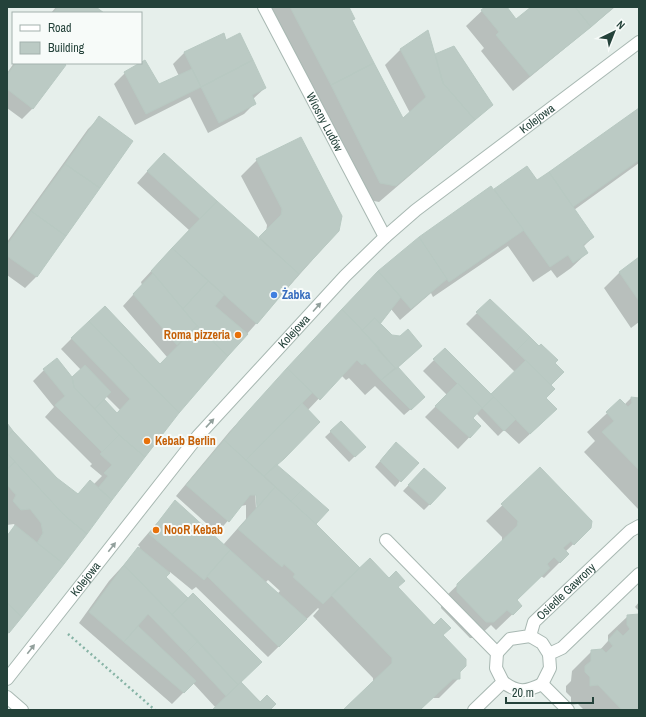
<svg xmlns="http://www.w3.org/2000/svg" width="646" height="717" font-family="'Archivo Narrow',sans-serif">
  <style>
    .shadow { fill: #0003; fill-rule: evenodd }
    .building { fill: #bbcac4; stroke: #b8c9c2 }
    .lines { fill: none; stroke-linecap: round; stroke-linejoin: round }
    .service-casing { stroke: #a8b8b2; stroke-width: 14 }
    .minor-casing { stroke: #a8b8b2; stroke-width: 14 }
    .tertiary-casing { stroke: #a8b8b2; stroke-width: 14 }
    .path { stroke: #86b3a5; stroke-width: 2.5; stroke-dasharray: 2 3; stroke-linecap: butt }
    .service { stroke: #fff; stroke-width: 12 }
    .minor { stroke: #fff; stroke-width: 12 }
    .tertiary { stroke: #fff; stroke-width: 12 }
    .oneway { fill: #92a09c }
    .shop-dot { fill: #3f7fe0; stroke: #f7fbf9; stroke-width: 1.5 }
    .food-dot { fill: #e8710a; stroke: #f7fbf9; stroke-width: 1.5 }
    .labels { text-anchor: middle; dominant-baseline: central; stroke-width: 4; stroke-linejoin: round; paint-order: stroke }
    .street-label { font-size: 12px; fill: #24423a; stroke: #f7fbf9 }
    .shop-label { font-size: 12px; font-weight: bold; fill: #366cbe; stroke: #f7fbf9; text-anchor: start }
    .food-label { font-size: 12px; font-weight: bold; fill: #c56008; stroke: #f7fbf9; text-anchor: start }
  </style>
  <rect width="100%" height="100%" fill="#e6efeb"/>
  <path class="shadow" d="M56,7H95L103,13H51Z
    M266,7H348L354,19L352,21L402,119L410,113L385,65L401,49L434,56L454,47L492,105L379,202L364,199Z
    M486,7H505L516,20L530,9L529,7H615L513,91L481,51L484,48L466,26Z
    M223,35L226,41L265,88L253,99L255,103L244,114L208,133L190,97L135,125L114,84L125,73L158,85L179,76L173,64L184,53Z
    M14,63H66L33,108L22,119L7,108V73Z
    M639,109V163L574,210L593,237L583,247L587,253L571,268L557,278L551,270L533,282L508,246L433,297L431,293L400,320L391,309L379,324L391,336L421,346L397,368L419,402L404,415L375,386L365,395L349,378L346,380L341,375L307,411L276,465L328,510L315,524L360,569L396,588L442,635L459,672V678L439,698H432L419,710H345L373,683V678L313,616L319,609L318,608L268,657L196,587L192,590L170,572L165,577L188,599L240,682L269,710H213L216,708L193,683L172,704L79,623L109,581L140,547L138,545L175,502L223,545L246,519V505L241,506L217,533L176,496L230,431L367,283L526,167L537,181ZM255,490L258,506L256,508ZM268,580L280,591L277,594L265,583Z
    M99,118L132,141L36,277L25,288L7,275V242L88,129Z
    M257,160L339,230L178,412L7,633V535L16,527L14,524L7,525V425L56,478L77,495L90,482L93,485L102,476L90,466L92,464L45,417L54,407L33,381L44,370L72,378L81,370L61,349L72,338L160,365L167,357L123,306L142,285L141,282L189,230L137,183L153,165L259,239L266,232L267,225L241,176ZM106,396L120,410L117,413L103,400Z
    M639,259V322L631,328L604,288L619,273Z
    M490,300L554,363L545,398V420L519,444L504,430L498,436L476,413L471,418L480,426L458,449L425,417L447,395L423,371L445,349L492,396L515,372L466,324Z
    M631,398L639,399V510L584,452L595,441L587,432L620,401L624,405Z
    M341,422L364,447L349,462L325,437Z
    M391,448L400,481L395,487L375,467Z
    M424,469L445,489L424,510L403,491Z
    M540,469L590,528L565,552L568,554L544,578L541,576L516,601L521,606L496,630L491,625L477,638H470L441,608L442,600L502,542V537L486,521Z
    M639,602V611L635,607Z
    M639,615V710H584L578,704L571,705V697L566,692V686L571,681L572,671L592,651H599L608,641V635L628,616Z"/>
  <path class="building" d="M58,7H96L104,13H53Z
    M290,7H349L355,19L352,20L374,63L331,85Z
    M485,7H507L516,19L531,7H575L591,27L530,76L496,35L499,32L481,10Z
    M575,7H614L591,27Z
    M428,30L443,83L475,120L396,186L380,183L331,85L374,63L403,118L426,97L400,49Z
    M224,33L226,40L240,33L253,60L201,87L184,52Z
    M454,46L493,105L475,120L443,83L435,54Z
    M145,60L159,84L192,69L201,87L146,114L124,72Z
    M253,60L266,88L252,95L256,104L219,123L201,87Z
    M16,63H64L66,65L33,109L7,89V75Z
    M639,108V160L573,207L549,172Z
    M99,116L133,141L100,188L65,164Z
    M301,137L342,216L339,231L299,274L259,237L281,215L282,209L256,159Z
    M164,153L217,201L200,219L147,171Z
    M65,164L100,188L66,236L31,211Z
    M527,166L537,180L549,172L594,237L583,245L588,253L573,263L568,255L550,267L494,189Z
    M491,186L524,230L449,282L419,237Z
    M217,201L299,274L257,324L172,248Z
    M31,211L66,236L37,277L7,256V245Z
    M419,237L447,279L411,309L378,271Z
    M172,248L208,281L183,309L151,271Z
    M639,257V301L619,272Z
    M378,271L401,297L380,324L375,318L362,330L342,309Z
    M153,273L197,326L177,345L133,294Z
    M208,281L224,295L215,306L248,334L228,356L197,326L183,309Z
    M490,299L530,337L516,351L476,312Z
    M105,306L160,364L197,326L228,356L179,413L89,321Z
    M342,309L379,348L378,350L395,368L381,380L365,363L362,365L357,360L320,400L287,368Z
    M375,318L392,335L400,336L408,329L422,346L396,369L362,330Z
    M89,321L179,413L145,457L119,435L95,409L104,399L117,413L130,399L71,338Z
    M530,337L539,346L541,344L558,360L555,363L564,372L551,385L516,351Z
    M445,348L494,397L482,408L433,359Z
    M57,358L72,377L74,387L119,435L102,452L55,405L65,396L43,369Z
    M526,360L555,389L546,398L557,409L530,434L491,394Z
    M85,365L111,392L95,409L74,387L72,377Z
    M398,367L425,397L411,410L381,380Z
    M287,368L312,393L246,460L224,440L241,419Z
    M458,383L482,408L473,418L481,426L470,438L435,406Z
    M494,397L516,419L504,431L482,408Z
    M631,397L639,398V470L602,432L614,421L606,412L620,399L628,407L632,403Z
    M302,403L320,422L284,459L264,476L246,460Z
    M341,421L366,447L355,457L330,431Z
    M7,423L13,431L7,436Z
    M13,431L57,478L78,494L90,480L112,500L87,534L64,515L7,453V436Z
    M119,435L145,457L112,500L98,488L108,476L104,473L112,465L100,454Z
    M224,440L275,487L257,508L256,495H250L229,522L186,485Z
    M396,442L419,463L401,482L380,461Z
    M7,453L15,462L7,469Z
    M15,462L64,515L87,534L64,564L37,543L43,533L41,523L30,509L21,510L13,501L16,495L7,485V469Z
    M276,464L304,488L291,501L264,476Z
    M540,467L592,521L591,528L574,545L571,541L563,548L569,554L560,563L554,557L547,564L550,568L517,600L522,606L513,615L507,610L494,622H486L457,592V584L517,526L518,521L501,504Z
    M424,468L446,488L430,505L408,485Z
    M275,487L316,524L360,568L323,604L293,577L295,574L284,564L282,567L238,529Z
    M304,488L329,510L316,524L291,501Z
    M175,500L230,550L204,580L149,534Z
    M15,525L64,564L22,617L7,603V536Z
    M138,547L170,573L166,577L188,598L172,615L124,565Z
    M230,550L307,619L279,647L207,576Z
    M370,558L389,578L396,571L405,581L398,587L434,625L441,618L451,628L443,635L466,659V666L460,672V679H453L420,710H343L392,663V658L331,595Z
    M124,565L198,641L186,653L148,614L124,642L89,612Z
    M193,593L262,662L238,685L172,615Z
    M7,603L22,617L9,633L7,632Z
    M639,614V710H622L598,685L590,686V677L585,672V666L591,661V650L602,649L606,653L613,646L608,640L617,630L623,636L630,629L627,625V615Z
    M138,626L196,681L184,693L124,642Z
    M198,641L238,685L226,696L186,653Z
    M241,682L260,702L267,695L276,704L270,710H212Z"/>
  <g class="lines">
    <g class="service-casing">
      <g id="service">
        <path d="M386,540L497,653L496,668L503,682L474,710"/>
        <path d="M530,636L542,643L549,654"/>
        <path id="s1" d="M497,653L510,639L530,636L534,622L630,531L639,526"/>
        <path d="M503,682C518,693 526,692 542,684L568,710"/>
        <path d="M542,684L550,668L549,654L562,648L639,574"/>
      </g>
    </g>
    <g class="minor-casing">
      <g id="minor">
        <path id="s2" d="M264,7L385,237"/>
        <path d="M7,697L22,710"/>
      </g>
    </g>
    <g class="tertiary-casing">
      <g id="tertiary">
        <path id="s3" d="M7,679L198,436L345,276L385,237L416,210L639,42"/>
      </g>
    </g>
    <path class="path" d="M68,634L155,710"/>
    <use href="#service" class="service"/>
    <use href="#minor" class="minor"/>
    <use href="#tertiary" class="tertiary"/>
  </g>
  <defs><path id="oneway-solid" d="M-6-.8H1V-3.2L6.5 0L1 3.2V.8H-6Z"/></defs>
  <g class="oneway">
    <use href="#oneway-solid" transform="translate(317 307) rotate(-48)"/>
    <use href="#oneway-solid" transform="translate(210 423) rotate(-47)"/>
    <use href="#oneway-solid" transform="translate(112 547) rotate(-52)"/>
    <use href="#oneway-solid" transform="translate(31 649) rotate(-52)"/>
  </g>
  <circle class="shop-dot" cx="274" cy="295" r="4"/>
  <g class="food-dot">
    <circle cx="238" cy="335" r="4"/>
    <circle cx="147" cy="441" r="4"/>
    <circle cx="156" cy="530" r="4"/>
  </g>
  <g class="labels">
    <g class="street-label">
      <text stroke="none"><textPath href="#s3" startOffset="775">Kolejowa</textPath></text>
      <text stroke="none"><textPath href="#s2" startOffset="130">Wiosny Ludów</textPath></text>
      <text stroke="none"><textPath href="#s3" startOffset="451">Kolejowa</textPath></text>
      <text stroke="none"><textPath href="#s3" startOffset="127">Kolejowa</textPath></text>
      <text stroke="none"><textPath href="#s1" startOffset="98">Osiedle Gawrony</textPath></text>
    </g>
    <g class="shop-label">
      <text x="282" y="295">Żabka</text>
    </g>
    <g class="food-label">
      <text x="230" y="335" text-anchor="end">Roma pizzeria</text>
      <text x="155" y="441">Kebab Berlin</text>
      <text x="164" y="530">NooR Kebab</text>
    </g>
  </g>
  <rect width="646" height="717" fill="none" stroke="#24423a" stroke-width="16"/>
  <rect x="12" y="12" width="130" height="52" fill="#f7fbf9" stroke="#a3b1ad"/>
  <rect x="20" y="25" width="20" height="6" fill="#ffffff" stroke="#a3b1ad"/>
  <text x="48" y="32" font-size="12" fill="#24423a">Road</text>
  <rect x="20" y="42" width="20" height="12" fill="#bbcac4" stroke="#a3b1ad"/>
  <text x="48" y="52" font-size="12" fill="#24423a">Building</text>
  <g transform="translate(614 32) rotate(43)" stroke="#f7fbf9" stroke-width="3" paint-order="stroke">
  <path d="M0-3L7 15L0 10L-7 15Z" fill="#24423a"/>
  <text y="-6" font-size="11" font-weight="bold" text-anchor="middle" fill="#24423a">N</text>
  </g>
  <path d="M506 697v6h87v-6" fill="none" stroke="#24423a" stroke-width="2"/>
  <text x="512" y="697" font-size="12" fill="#24423a" stroke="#f7fbf9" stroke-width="3" paint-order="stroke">20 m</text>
</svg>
